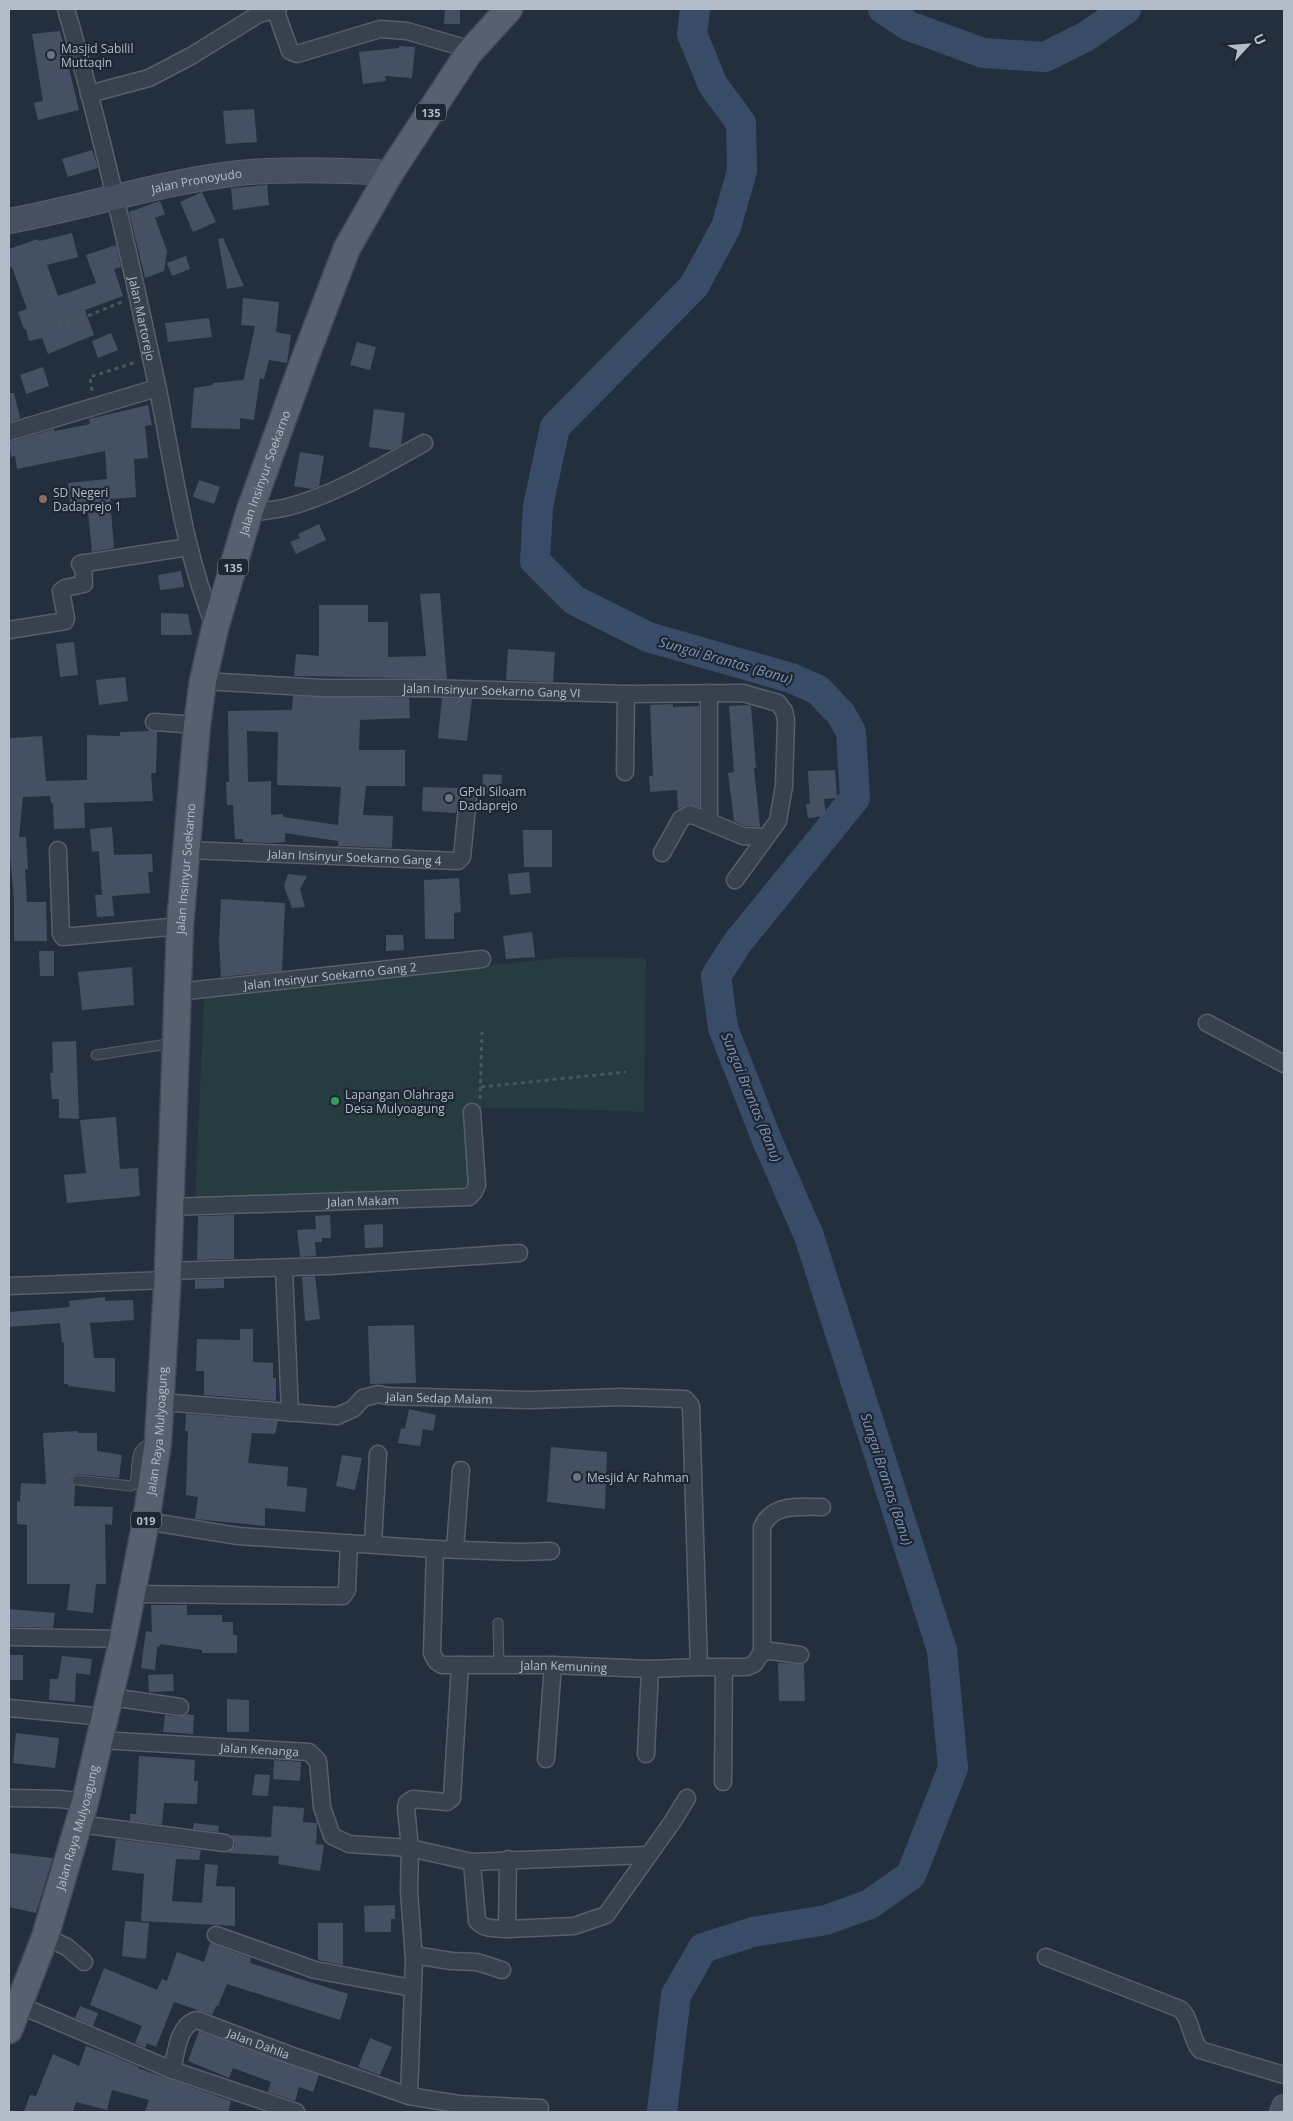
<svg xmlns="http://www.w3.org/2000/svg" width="1293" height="2121" font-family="'Open Sans',sans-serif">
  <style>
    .green { fill: #263c3f }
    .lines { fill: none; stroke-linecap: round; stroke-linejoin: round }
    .river { stroke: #394c67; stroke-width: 30 }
    .building { fill: #455162; fill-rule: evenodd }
    .service-casing { stroke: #565f6c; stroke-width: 11 }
    .minor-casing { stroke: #565f6c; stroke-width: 19 }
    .secondary-casing { stroke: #565f6c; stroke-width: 26 }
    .primary-casing { stroke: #414a57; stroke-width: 29 }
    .path { stroke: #44595c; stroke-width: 3; stroke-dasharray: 4 4; stroke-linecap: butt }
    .service { stroke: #38414e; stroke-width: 9 }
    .minor { stroke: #38414e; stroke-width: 16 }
    .secondary { stroke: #465061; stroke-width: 24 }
    .primary { stroke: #56606e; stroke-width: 26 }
    .worship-dot { fill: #6b7280; stroke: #1d2633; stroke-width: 2 }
    .education-dot { fill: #8d6e63; stroke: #1d2633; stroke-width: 2 }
    .leisure-dot { fill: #2e9e5b; stroke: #1d2633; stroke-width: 2 }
    .labels { text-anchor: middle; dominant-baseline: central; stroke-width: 4.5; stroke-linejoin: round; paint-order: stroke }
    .shield { fill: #1d2633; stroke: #878f9c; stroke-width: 1 }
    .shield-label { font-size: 11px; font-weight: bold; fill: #b4bcc9 }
    .poi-label { font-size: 12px; fill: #b4bcc9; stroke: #1d2633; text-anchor: start }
    .street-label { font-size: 12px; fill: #b4bcc9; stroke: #1d2633 }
    .water-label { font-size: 14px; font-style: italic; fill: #7c92b1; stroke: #1d2633 }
  </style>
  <rect width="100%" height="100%" fill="#242f3e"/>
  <path class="green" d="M564,957L646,958L644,1112L548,1108H476V1100L469,1106L471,1187L467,1193L195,1202L204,998Z"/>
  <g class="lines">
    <path class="river" d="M883,9L909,26L983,53L1045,57L1085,37L1126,9
      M662,2112L676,1995L703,1948L753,1932L826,1920L870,1904L911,1875L953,1768L942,1650L809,1236L767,1140L723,1028L716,976L738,942L855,798L851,732L841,714L818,690L791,678L648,637L574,600L535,561L538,506L555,427L694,286L726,227L742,171L741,123L713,85L692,34L695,9"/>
  </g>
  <path class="building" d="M445,9H460V24H444Z
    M60,31L79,110L38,120L34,103L43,101L32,34Z
    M399,46L415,47L412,78L385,76L386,81L363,84L359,52L399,48Z
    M254,109L257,142L226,144L223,111Z
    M92,150L98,168L68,177L62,159Z
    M267,185L269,205L233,210L231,188Z
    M202,192L216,222L193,232L180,202Z
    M160,201L165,214L155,218L167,251L164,271L145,278L129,212Z
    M72,233L78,257L47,265L58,296L96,283L86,255L116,245L121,267L114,269L123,296L85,310L94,335L48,354L42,338L29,341L26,329H24L18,312L27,309L12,267L9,268V249L38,239L39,241Z
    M223,238L244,286L227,289L218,239Z
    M186,256L190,269L172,276L167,263Z
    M243,298L279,302L276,332L291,335L287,363L269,360L264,379L260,378L254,420L240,418V429L191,428L194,388L213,385V383L243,380L244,378L255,326L241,325Z
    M209,318L212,337L168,342L165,323Z
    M111,333L118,350L98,358L92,341Z
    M357,342L376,347L370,370L350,365Z
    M43,367L49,386L26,394L20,375Z
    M9,393H14L20,418L9,422Z
    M148,405L152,425L145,426L148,458L134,459L136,497L110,499L114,548L92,552L88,511L71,513L68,483L107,479L105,451L17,469L15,456L11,457L9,442L54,429L55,431L90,424L89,419Z
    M374,409L405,413L401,445L391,450L369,447Z
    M300,452L324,456L319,486L312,489L294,486Z
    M199,480L220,487L214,504L193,497Z
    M319,524L326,540L296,554L290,542L300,538L298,534Z
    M181,571L184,587L160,590L158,575Z
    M440,593L447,679L294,676L296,654L319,656V605H368V622H388V657L426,656L420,594Z
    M161,613L188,614L192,635H161Z
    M74,642L78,675L60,677L56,644Z
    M508,649L555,652L553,682L506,680Z
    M125,677L128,701L99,705L96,680Z
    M293,696L409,698L410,718L360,720L359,750H405V786H366L363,815L393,816L392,848L338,846V841L285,833V842L272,843L243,842V839H235L233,805H227L226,782H229L228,711L292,710ZM247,731L278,732L277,785L341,787L338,825L283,817V814L271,815V781L248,782Z
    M442,698L472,699L467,741L438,738Z
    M673,704V707L699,706V807L689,804L678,809L677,790L650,792L649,776H653L650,705Z
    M748,705L751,706L756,768H754L760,827L745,826L734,821L728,773L734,772L729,706Z
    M150,731L157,732L156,773H151L153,801L84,803L85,828L54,829L53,803H51L50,796L23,797L19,837H26L28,869L25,870L27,902H46L47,941H14V900L9,843V738L42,736L46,781L87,780V735L120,736V732Z
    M835,770L837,798L824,799L826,816L808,818L806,804H810L808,771Z
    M483,774L502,775L501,796L482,795Z
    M423,787L460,788L456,813L422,811Z
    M112,827L114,855L152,854L153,872H148L150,893L112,896L114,916L97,917L95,895H102L99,851L92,852L90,829Z
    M523,830H552V867H524Z
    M529,872L531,893L510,895L508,874Z
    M288,874L307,876L300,889L305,907L292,908L284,886Z
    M459,878L461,912L454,913V939H425L424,880Z
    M221,899L285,903L282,971L221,977L219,942Z
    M532,932L535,957L506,959L503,936Z
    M386,935H403L404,950L386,951Z
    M39,951H54V976H40Z
    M132,967L134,1005L82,1010L78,972Z
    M76,1041L79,1119L59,1118V1099H52L50,1073H53L52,1042Z
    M116,1117L120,1169L138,1168L140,1196L67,1203L64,1175L86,1173L80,1120Z
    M234,1215V1259L197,1260L198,1216Z
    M330,1215L331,1238H322V1242H315L316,1256L300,1257L297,1230L316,1229L315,1216Z
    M383,1224V1247L365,1248L364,1225Z
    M315,1276L320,1319L305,1321L302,1277Z
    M224,1279V1288L195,1289V1280Z
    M105,1297V1301L133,1300L134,1320L90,1323L94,1358H115V1392L68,1386V1384H64V1342L62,1343L60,1323L9,1327V1312L70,1307L69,1301Z
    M414,1325L416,1383L370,1384L368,1326Z
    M240,1329H253V1362L273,1363V1378H276V1401L204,1395V1371H196L197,1339L240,1340Z
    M409,1409L436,1415L433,1431L423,1429L420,1446L398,1443L401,1428L405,1429Z
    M186,1414L278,1421L275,1434L252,1433L248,1463L288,1467L287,1486L307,1488L305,1512L265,1508V1526L195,1519L198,1497L186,1495L188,1431H185Z
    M78,1431V1433H97V1451L122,1455L119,1478L78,1474L74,1475L71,1479L72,1483L75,1486L74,1506L113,1507L112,1525L105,1524L106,1584H96L93,1613L67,1610L70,1584H27V1525L17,1524V1501L20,1502L21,1483L46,1484L43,1433Z
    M551,1447L607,1452L605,1509L547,1502Z
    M342,1455L362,1458L355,1490L336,1486Z
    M151,1605H187V1615H222V1622H233V1635H237V1653H202V1650L160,1644L159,1647H157L155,1670L141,1668L146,1631L152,1632Z
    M9,1609L55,1613L53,1628L9,1627Z
    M9,1655H23V1680H9Z
    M62,1656L92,1659L90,1675L76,1673L75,1702L49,1700L50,1679H58Z
    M778,1663L804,1664L805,1701H779Z
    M173,1674L174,1691L149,1692L148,1675Z
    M227,1699L249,1700V1732H227Z
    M187,1714L194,1715L193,1734L163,1732L165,1715L179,1717Z
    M16,1733L59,1738L55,1768L13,1763Z
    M139,1756L195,1760L194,1781H198L197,1804L164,1803L162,1825L130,1821V1814H136Z
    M274,1760L301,1762L300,1781L273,1779Z
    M255,1774L270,1775L268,1796L252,1795Z
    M273,1806L304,1808L303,1822L317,1823L316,1844L324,1845L320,1871L278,1864L279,1856L228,1853L235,1845L234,1840L231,1835L271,1837Z
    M194,1823L219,1826L218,1832L193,1829Z
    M116,1839L201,1850L199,1860L176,1859L172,1901L202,1903L205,1864L218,1865L216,1886L235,1887V1926L141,1921L144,1874L112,1870Z
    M9,1853L53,1858L36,1913L9,1907Z
    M395,1905V1919H391V1932H365L364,1906Z
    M125,1921L149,1923L146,1959L122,1956Z
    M318,1923H343V1965L318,1960Z
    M210,1943L251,1958L250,1963L348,1994L340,2020L227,1984L218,2006H216L212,2015L174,2002L156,2047L147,2043L145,2048L135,2043L142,2026L90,2005L104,1968L157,1990L162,1979L167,1981L177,1952L204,1962Z
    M80,2006L98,2013L93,2026L75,2018Z
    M199,2031L319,2075L313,2092L299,2087L295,2101L268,2092L271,2082L233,2068L229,2078L188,2061Z
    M370,2038L392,2047L380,2075L358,2067Z
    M86,2046L108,2054L139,2067L138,2068L231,2101L228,2112H145L149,2100L112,2090L107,2110L76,2102L73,2112H24L30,2095L36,2096L53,2054L79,2066Z"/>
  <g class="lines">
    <g class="service-casing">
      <path id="service" d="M96,1055L174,1043
        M77,1480L131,1486L135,1483C139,1465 131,1445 156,1443
        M498,1623L499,1665"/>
    </g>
    <g class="minor-casing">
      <g id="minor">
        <path id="s1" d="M66,9C102,133 130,259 157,385C174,467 183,550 215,628"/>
        <path d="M275,9L290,51L297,54L380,29L407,31L472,50"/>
        <path d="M89,94L149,78L191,56L259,14L278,9"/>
        <path d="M9,432L157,388"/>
        <path d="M249,513C262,511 275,510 288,507C337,494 380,467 424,443"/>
        <path d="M80,564L188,547"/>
        <path d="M9,630L65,621L66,618L61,591L65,588L84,584L83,563"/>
        <path id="s2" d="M203,681L323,688H427L626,694L743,693L778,703L784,711L786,720L784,786L778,821L735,880"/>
        <path d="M709,693V821"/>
        <path d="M154,722L197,725"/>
        <path d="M625,772L626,694"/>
        <path d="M58,850L61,934L63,937L180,926"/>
        <path id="s3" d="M186,850L458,861L462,857L468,798"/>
        <path d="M662,853L681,819L690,814L743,836L766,837"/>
        <path id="s4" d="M177,992L482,959"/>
        <path d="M1207,1023L1284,1064"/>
        <path id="s5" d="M169,1207L469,1197L474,1192L477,1185L472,1112"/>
        <path d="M284,1268L290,1413"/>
        <path d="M168,1271L329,1266L519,1253"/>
        <path d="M9,1286L167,1280"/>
        <path id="s6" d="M162,1402L337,1416L353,1409L363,1398L378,1394L387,1396L530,1400L621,1397L685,1399L691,1406L699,1667"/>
        <path d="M146,1521L238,1536L435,1549L520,1552L551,1551"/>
        <path d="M373,1544L378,1454"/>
        <path id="s7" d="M435,1549L432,1653L436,1661L442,1665H553L650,1669L699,1667H747L754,1664L762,1652"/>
        <path d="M455,1549L461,1470"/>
        <path d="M132,1594L343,1596L347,1590L349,1543"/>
        <path d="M9,1637L123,1639"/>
        <path d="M762,1652V1527C773,1503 799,1507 822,1507"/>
        <path d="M762,1652L771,1651L800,1655"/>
        <path d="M111,1697L180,1707"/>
        <path d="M9,1708L105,1717"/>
        <path id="s8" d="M100,1740L309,1752L318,1761L322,1807L332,1836L349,1844L410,1848L472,1862L648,1855"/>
        <path d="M646,1754L650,1669"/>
        <path d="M546,1759L553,1665"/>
        <path d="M723,1782L724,1667"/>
        <path d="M9,1798L60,1799L85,1802"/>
        <path d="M79,1824L225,1843"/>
        <path d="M472,1862L477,1921C485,1930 495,1928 507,1929L508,1859"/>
        <path d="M507,1929L574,1926L606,1915L673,1821L687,1798"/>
        <path d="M216,1935L315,1970L412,1988"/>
        <path d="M45,1937L67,1947L84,1962"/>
        <path d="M414,1955L451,1961L477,1962L502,1970"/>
        <path d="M1046,1957L1180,2009C1192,2019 1190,2038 1200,2050L1284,2075"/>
        <path id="s9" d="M19,2005L172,2070C176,2054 178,2024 197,2020L290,2055L409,2096L458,2104L540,2108"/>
        <path d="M172,2070L296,2112"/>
        <path d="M409,2096L414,1960L409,1891L410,1848L406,1808L407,1803L413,1799L447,1802L452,1798L460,1665"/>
      </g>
    </g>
    <g class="secondary-casing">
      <g id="secondary">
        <path id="s10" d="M9,221C86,207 161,182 239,173C289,168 340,170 390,173"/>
        <path d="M1282,2112L1284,2107"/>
      </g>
    </g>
    <g class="primary-casing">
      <g id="primary">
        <path id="s11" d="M9,2030L45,1937L85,1802L123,1639L146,1521L158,1442L168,1271L180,926L197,725L203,681L215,628L249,513L305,358L347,248L390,173L468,54L509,9"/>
      </g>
    </g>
    <path class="path" d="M58,326L68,324L124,301
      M92,391L90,377L136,362
      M481,1087L626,1072
      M480,1099L482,1032"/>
    <use href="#service" class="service"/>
    <use href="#minor" class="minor"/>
    <use href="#secondary" class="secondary"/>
    <use href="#primary" class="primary"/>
  </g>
  <g class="worship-dot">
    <circle cx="51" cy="55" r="5"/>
    <circle cx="449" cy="798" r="5"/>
    <circle cx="577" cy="1477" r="5"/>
  </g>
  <circle class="education-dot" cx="43" cy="499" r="5"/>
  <circle class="leisure-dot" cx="335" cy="1101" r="5"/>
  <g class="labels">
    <g class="shield">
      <rect x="416" y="103.5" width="30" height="17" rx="4"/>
      <rect x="218" y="558.5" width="30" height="17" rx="4"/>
      <rect x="131" y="1511.5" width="30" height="17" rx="4"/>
    </g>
    <g class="shield-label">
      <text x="431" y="112">135</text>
      <text x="233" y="567">135</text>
      <text x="146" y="1520">019</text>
    </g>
    <g class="poi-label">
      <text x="61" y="48">Masjid Sabilil<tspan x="61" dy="14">Muttaqin</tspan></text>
      <text x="53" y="492">SD Negeri<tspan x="53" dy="14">Dadaprejo 1</tspan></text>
      <text x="459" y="791">GPdI Siloam<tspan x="459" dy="14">Dadaprejo</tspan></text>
      <text x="345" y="1094">Lapangan Olahraga<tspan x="345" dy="14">Desa Mulyoagung</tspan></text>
      <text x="587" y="1477">Mesjid Ar Rahman</text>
    </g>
    <g class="street-label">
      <text stroke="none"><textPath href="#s10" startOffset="192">Jalan Pronoyudo</textPath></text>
      <text stroke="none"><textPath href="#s1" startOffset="319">Jalan Martorejo</textPath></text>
      <text stroke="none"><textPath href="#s11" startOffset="1588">Jalan Insinyur Soekarno</textPath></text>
      <text stroke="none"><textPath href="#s2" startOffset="289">Jalan Insinyur Soekarno Gang VI</textPath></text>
      <text stroke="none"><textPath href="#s3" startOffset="169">Jalan Insinyur Soekarno Gang 4</textPath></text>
      <text stroke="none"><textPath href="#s11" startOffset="1182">Jalan Insinyur Soekarno</textPath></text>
      <text stroke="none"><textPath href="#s4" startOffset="154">Jalan Insinyur Soekarno Gang 2</textPath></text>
      <text stroke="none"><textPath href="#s5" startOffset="194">Jalan Makam</textPath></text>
      <text stroke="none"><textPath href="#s6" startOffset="285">Jalan Sedap Malam</textPath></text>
      <text stroke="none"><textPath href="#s11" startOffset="619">Jalan Raya Mulyoagung</textPath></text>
      <text stroke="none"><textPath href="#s7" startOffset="242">Jalan Kemuning</textPath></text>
      <text stroke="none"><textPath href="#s8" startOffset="160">Jalan Kenanga</textPath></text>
      <text stroke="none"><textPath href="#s11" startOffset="214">Jalan Raya Mulyoagung</textPath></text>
      <text stroke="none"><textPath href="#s9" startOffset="291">Jalan Dahlia</textPath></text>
    </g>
    <g class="water-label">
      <text transform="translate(726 660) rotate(16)">Sungai Brantas (Banu)</text>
      <text transform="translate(752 1097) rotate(68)">Sungai Brantas (Banu)</text>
      <text transform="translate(887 1479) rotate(72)">Sungai Brantas (Banu)</text>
    </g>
  </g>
  <rect width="1293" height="2121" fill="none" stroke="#b4bcc9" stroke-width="20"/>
  <g transform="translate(1248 45) rotate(64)" stroke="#1d2633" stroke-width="4" paint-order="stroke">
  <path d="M0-4L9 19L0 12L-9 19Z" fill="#b4bcc9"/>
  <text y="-8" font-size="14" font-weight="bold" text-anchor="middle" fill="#b4bcc9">U</text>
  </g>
</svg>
